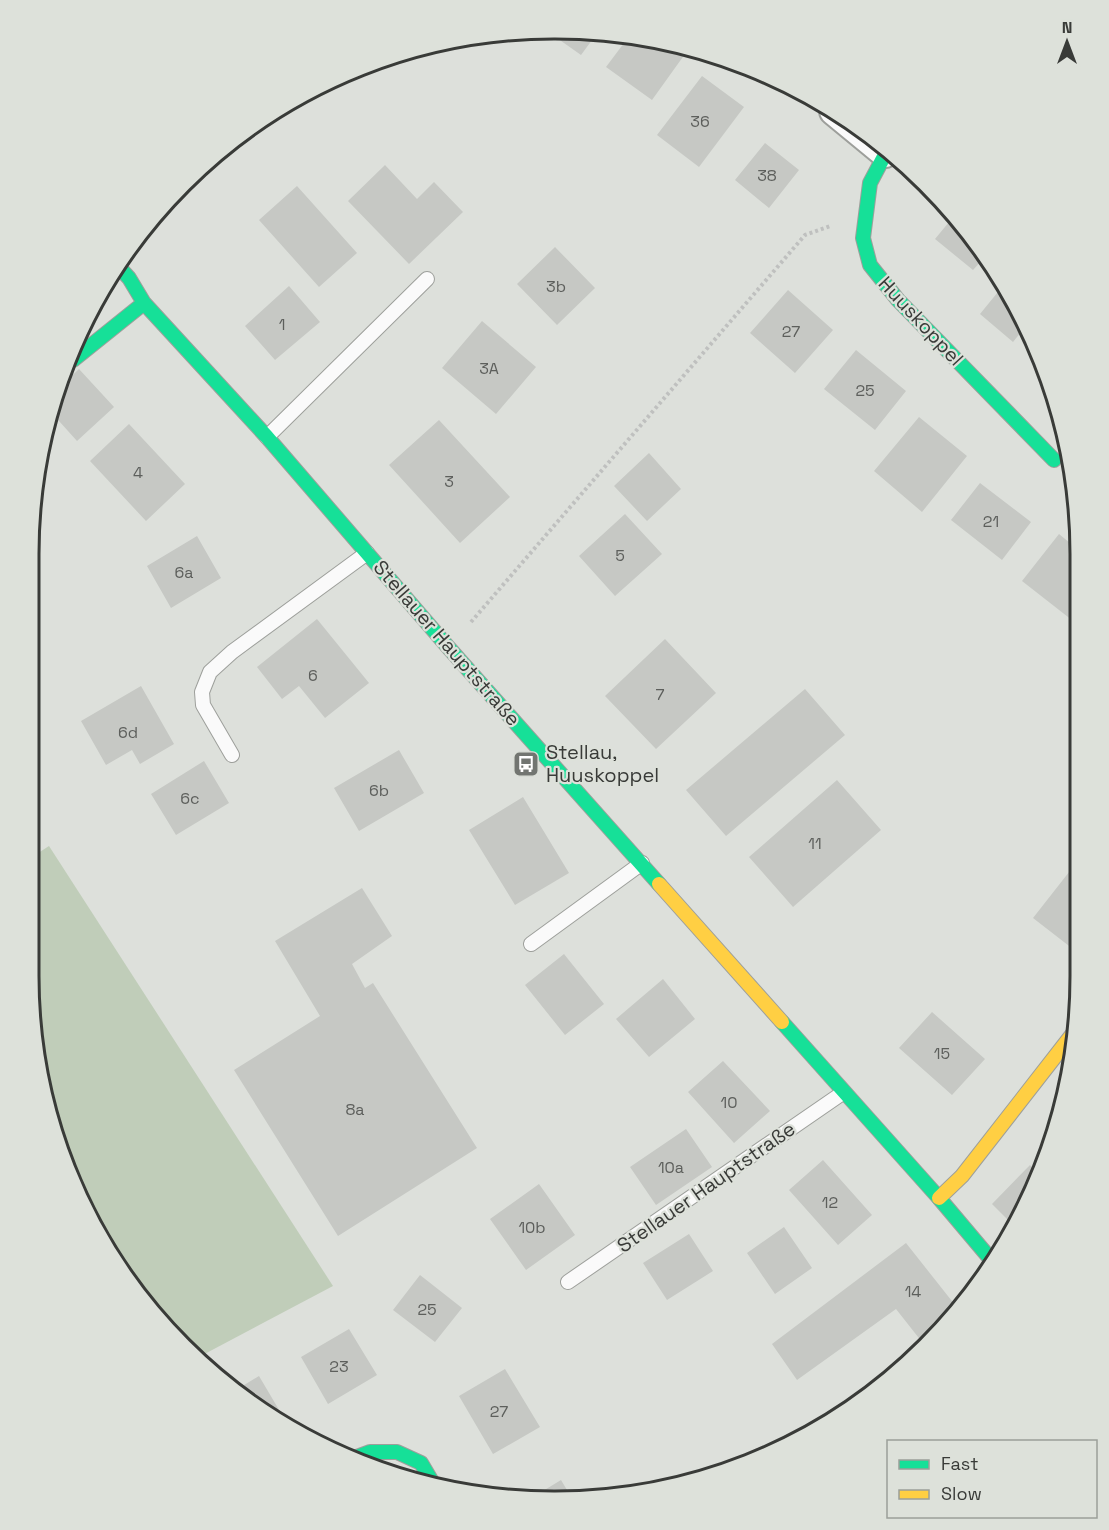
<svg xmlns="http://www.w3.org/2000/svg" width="1109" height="1530" font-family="'Space Grotesk',sans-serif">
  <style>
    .green { fill: #c0cdb9 }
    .building { fill: #c6c8c4 }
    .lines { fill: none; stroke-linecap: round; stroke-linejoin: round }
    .lane-casing { stroke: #9d9f9b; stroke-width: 16 }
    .street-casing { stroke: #9d9f9b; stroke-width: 32 }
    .fast-casing { stroke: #9d9f9b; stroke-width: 16 }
    .slow-casing { stroke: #9d9f9b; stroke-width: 16 }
    .path { stroke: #bfc0bf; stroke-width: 4; stroke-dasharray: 3 3; stroke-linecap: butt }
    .lane { stroke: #fafafa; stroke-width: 14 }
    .street { stroke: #fafafa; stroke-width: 28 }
    .fast { stroke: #16e098; stroke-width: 14 }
    .slow { stroke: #ffcf43; stroke-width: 14 }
    .labels { text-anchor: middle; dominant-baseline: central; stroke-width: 4.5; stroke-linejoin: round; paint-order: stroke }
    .number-label { font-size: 16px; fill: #5d5f5c }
    .street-label { font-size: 20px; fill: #393b38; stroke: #dde1da }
    .poi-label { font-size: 20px; fill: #393b38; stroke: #dde1da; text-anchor: start }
    .rim { fill: none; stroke: #393b38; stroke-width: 3 }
  </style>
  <rect width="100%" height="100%" fill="#dde0db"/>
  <path class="green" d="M49,846L333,1286L197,1358L117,1267L47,1112L29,976V859Z"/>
  <path class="building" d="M547,31H576L598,32L581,55Z
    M630,35L671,44L685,54L652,100L606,67Z
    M702,76L744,107L699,167L657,135Z
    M765,143L799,170L769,208L735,180Z
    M385,165L417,199L434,182L463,212L409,264L348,201Z
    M297,186L357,253L319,287L259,220Z
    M954,216L972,234L985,257L973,270L935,239Z
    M555,247L595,288L557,325L517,284Z
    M289,286L320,322L275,360L245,326Z
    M1002,287L1025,327L1013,342L980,314Z
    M788,290L833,330L795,373L750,333Z
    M482,321L536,367L496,414L442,368Z
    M856,350L906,391L875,430L824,389Z
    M79,369L114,407L77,441L50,411L62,385Z
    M919,417L967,456L922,512L874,471Z
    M439,420L510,497L460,543L389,465Z
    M129,424L185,484L146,521L90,461Z
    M649,453L681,489L647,521L614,486Z
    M980,483L1031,522L1002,560L951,520Z
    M625,514L662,554L615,596L579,556Z
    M1059,534L1076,548L1077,624L1022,581Z
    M197,536L221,578L171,608L147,566Z
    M29,563L39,581L29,587Z
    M317,619L369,683L325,718L299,686L282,699L257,667Z
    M665,639L716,693L656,749L605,696Z
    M141,686L174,744L140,764L132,750L106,765L81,721Z
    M805,689L845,735L726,836L686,790Z
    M399,750L424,793L359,831L334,788Z
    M204,761L229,803L176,835L151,794Z
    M837,780L881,830L793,907L749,857Z
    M523,797L569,873L515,905L469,830Z
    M1073,867L1078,871L1079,941L1073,949L1033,918Z
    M362,888L392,936L352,964L365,988L373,983L477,1148L338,1236L234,1070L320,1016L275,941Z
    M564,954L604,1004L565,1035L525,985Z
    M663,979L695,1019L649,1057L616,1019Z
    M932,1012L985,1059L952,1095L899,1048Z
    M723,1061L770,1111L734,1143L688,1092Z
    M686,1129L712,1167L656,1205L630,1167Z
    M823,1160L872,1215L838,1245L789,1190Z
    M1030,1165L1039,1174L1015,1227L992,1204Z
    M539,1184L575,1235L526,1270L490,1219Z
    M784,1227L812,1268L775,1294L747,1253Z
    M689,1234L713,1271L667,1300L643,1263Z
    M906,1243L959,1310L954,1317L922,1342L896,1309L797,1380L772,1344Z
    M420,1275L462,1308L435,1342L393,1310Z
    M349,1329L377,1375L328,1404L301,1357Z
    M505,1369L540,1427L493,1454L459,1396Z
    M259,1376L285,1420L283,1421L236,1390Z
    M561,1480L570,1495L538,1494Z"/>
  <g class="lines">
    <g class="lane-casing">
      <path id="lane" d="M267,437L427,279
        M232,755L203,705L202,692L210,672L232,652L367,553
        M531,944L642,863
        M568,1282L844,1092"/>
    </g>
    <g class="street-casing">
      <path id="street" d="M834,111L885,153"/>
    </g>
    <g class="fast-casing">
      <path id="fast" d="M888,149L870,183L863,238L870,265L898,300L1054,460
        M116,264L129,278L144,303L267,437L448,647L659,884
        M73,360L144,303
        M782,1022L939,1198L993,1262
        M354,1458L370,1452H397L421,1463L434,1485"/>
    </g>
    <g class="slow-casing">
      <path id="slow" d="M659,884L782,1022
        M939,1198L962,1176L1075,1031"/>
    </g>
    <path class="path" d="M471,622L805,235L830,226"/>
    <use href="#lane" class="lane"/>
    <use href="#street" class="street"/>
    <use href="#fast" class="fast"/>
    <use href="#slow" class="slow"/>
  </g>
  <defs>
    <g id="bus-square" transform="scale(1.35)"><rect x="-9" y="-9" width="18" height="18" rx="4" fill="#727571" stroke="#dde1da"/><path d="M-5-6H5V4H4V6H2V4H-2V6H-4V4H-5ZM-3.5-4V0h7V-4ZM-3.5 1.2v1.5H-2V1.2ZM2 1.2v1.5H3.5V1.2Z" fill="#fff"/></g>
  </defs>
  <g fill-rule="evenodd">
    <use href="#bus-square" x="526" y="764"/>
  </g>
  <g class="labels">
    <g class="number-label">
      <text x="700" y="121">36</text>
      <text x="767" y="175">38</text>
      <text x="556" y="286">3b</text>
      <text x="282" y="324">1</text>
      <text x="791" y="331">27</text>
      <text x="489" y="368">3A</text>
      <text x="865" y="390">25</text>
      <text x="138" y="472">4</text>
      <text x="449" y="481">3</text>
      <text x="991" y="521">21</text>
      <text x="620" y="555">5</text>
      <text x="184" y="572">6a</text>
      <text x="313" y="675">6</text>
      <text x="660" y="694">7</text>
      <text x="128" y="732">6d</text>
      <text x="379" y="790">6b</text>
      <text x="190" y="798">6c</text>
      <text x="815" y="843">11</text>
      <text x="942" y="1053">15</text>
      <text x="729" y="1102">10</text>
      <text x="355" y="1109">8a</text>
      <text x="671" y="1167">10a</text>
      <text x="830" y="1202">12</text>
      <text x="532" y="1227">10b</text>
      <text x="913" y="1291">14</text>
      <text x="427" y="1309">25</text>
      <text x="339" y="1366">23</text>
      <text x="499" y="1411">27</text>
    </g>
    <g class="street-label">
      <text transform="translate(921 321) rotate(47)">Huuskoppel</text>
      <text transform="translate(447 643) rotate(49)">Stellauer Hauptstraße</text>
      <text transform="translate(706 1187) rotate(-35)">Stellauer Hauptstraße</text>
    </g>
    <g class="poi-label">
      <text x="546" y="752">Stellau,<tspan x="546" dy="23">Huuskoppel</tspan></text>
    </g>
  </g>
  <path d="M0 0H1109V1530H0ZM554 39H555A515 515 0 0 1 1070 554V976A515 515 0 0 1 555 1491H554A515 515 0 0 1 39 976V554A515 515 0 0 1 554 39Z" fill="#dde1da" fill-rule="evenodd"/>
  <path class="rim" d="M554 39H555A515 515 0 0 1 1070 554V976A515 515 0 0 1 555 1491H554A515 515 0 0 1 39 976V554A515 515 0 0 1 554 39Z"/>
  <rect x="887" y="1440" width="210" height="78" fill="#dde1da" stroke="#9b9f99" stroke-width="1.5"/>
  <rect x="899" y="1460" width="30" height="9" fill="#16e098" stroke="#9b9f99" stroke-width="1.5"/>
  <text x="941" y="1470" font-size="18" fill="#393b38">Fast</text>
  <rect x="899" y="1490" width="30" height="9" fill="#ffcf43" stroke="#9b9f99" stroke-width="1.5"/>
  <text x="941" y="1500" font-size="18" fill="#393b38">Slow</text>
  <g transform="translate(1067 42)" stroke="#dde1da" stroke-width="4.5" paint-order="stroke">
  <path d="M0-4.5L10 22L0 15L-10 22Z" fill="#393b38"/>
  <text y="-9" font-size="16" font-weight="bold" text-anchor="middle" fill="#393b38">N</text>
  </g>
</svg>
